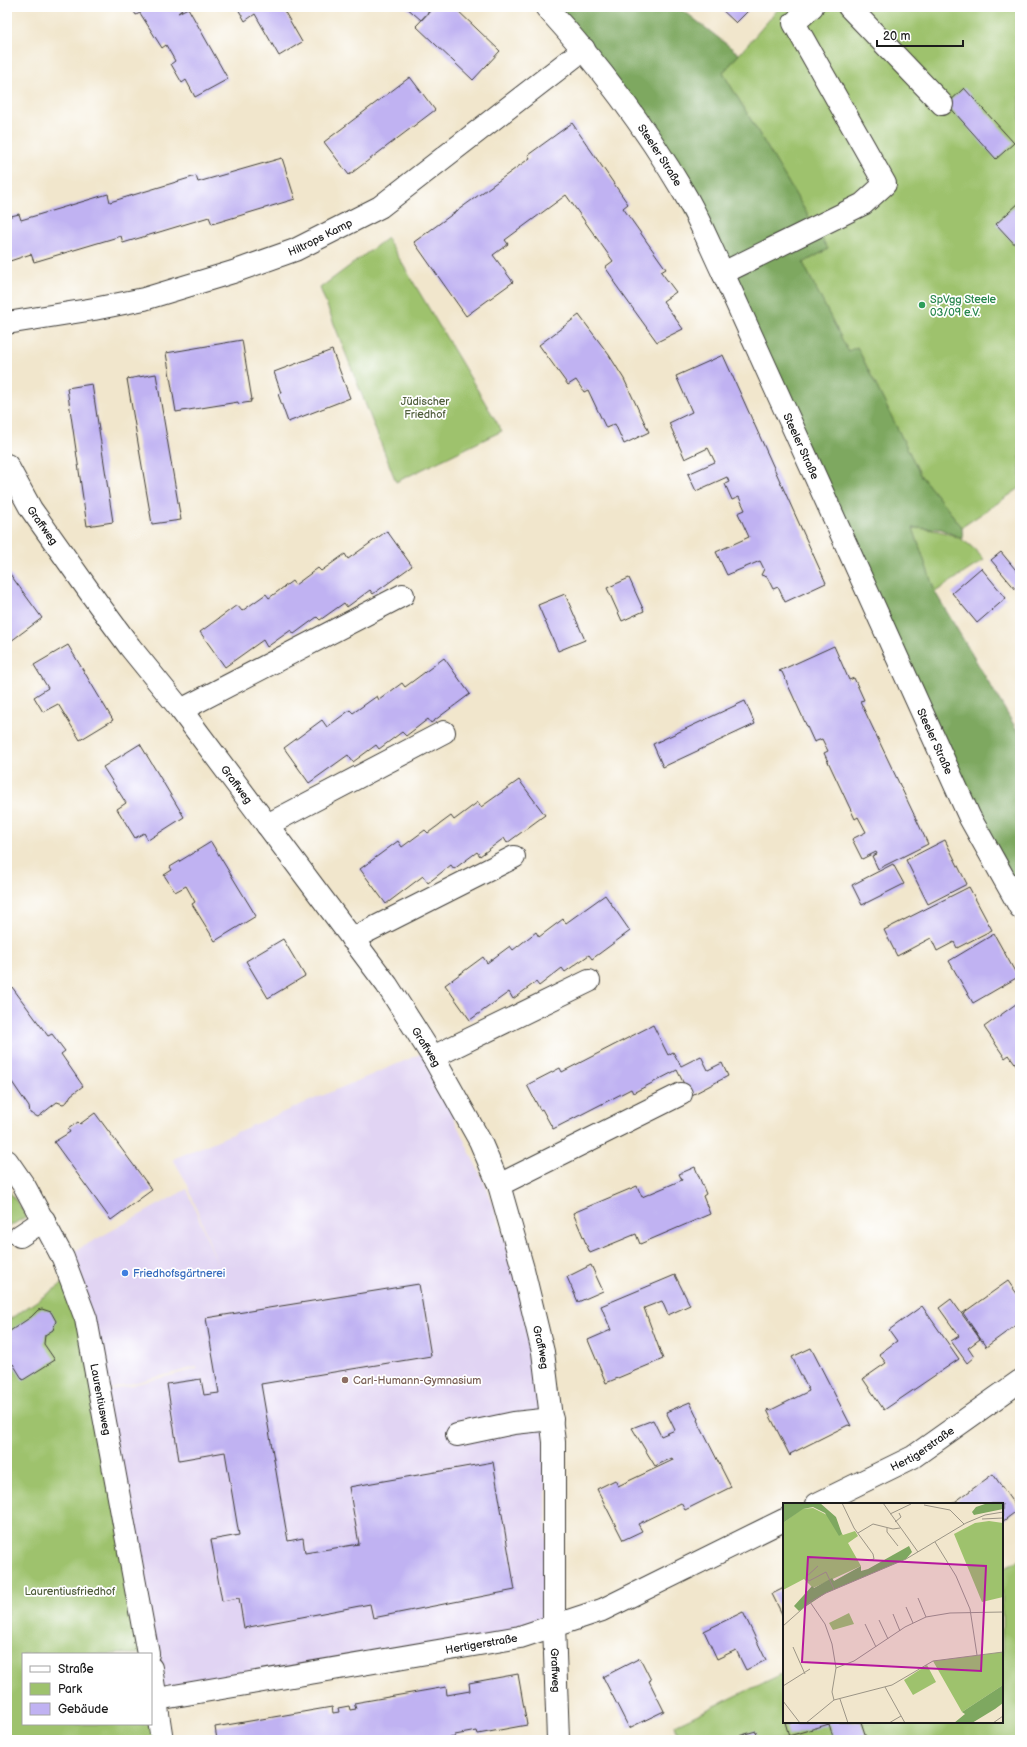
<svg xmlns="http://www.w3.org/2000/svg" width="1027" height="1747" font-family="'Balsamiq Sans',sans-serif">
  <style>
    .built { fill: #e1d4f3 }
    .green { fill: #9ec26d; stroke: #5d6f44 }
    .forest { fill: #7ea860; stroke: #4d623e }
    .building { fill: #c0b2f2 }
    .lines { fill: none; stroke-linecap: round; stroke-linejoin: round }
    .minor-casing { stroke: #3c3a36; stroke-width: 24 }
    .major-casing { stroke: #3c3a36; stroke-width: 24 }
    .minor { stroke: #fff; stroke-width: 22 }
    .major { stroke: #fff; stroke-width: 22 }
    .leisure-dot { fill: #2e9e5b; stroke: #fff; stroke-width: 1.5 }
    .shop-dot { fill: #3f7fe0; stroke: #fff; stroke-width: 1.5 }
    .education-dot { fill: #8d6e63; stroke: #fff; stroke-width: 1.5 }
    .labels { text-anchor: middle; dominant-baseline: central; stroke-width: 3.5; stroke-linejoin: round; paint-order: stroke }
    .street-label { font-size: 11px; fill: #1c1c1c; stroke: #fff }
    .leisure-label { font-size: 11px; fill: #27864d; stroke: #fff; text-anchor: start }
    .park-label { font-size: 11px; fill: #505e3c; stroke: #fff }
    .shop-label { font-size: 11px; fill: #366cbe; stroke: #fff; text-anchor: start }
    .education-label { font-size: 11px; fill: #785e54; stroke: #fff; text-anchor: start }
    .inset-road { fill: none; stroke: #9c9586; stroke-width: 1 }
    .view { fill: #b5179e; fill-opacity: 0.15; stroke: #b5179e; stroke-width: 2 }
    .inset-edge { fill: none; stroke: #1c1c1c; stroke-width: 2 }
  </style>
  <rect width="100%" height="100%" fill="#fff"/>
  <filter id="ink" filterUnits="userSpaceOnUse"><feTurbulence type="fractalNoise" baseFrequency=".025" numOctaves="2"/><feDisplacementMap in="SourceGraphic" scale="8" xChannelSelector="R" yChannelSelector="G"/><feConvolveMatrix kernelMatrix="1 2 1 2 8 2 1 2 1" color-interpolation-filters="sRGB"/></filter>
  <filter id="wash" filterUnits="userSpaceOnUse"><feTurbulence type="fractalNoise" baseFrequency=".012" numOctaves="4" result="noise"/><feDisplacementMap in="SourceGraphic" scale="16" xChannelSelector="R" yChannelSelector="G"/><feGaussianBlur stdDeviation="0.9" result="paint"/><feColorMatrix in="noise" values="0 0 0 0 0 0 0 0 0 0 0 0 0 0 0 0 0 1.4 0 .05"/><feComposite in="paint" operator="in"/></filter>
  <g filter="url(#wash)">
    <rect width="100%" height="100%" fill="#f1e6cc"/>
    <path class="built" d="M423,1053L488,1191L516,1271L545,1419L548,1633L158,1696L104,1392L197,1369V1367L102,1391L64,1257L187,1189L219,1268L187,1183L173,1159Z"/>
    <path class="green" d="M780,7H1020V488L962,527L921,476L857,347L848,352L803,263L828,249L723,73Z
      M387,238L502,431L396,482L320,288Z
      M913,528C943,530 964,534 984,560L935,592Z
      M7,1188L27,1216L7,1228Z
      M71,1278L144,1654H23V1724H151L159,1740H7V1321Z
      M1020,1560V1740H679L675,1725L784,1673V1722H1002V1568Z"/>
    <path class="forest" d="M561,7H679L739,54L723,73L828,249L803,263L848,351L857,347L921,476L962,527L963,539L941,529L913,528L935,592L1020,735V904L724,272Z"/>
    <g id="blocks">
      <path class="building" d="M131,7H180L182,10L178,13L188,8L228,79L195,97L186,80L182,83L171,64L175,61L166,45L162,48L140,13L136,15Z
        M237,7H282L302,42L279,56L255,14L245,21Z
        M406,7H433L421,20Z
        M434,7H454L500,51L473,80L416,26Z
        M719,7H752L736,23Z
        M410,77L435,110L349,175L324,142Z
        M964,88L1014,143L996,159L947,104Z
        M572,123L628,204L623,208L666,269L661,272L676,292L663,301L683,329L657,342L613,281L614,280L605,267L613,261L566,195L505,240L508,244L493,255L513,282L466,316L414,242L530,158L528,155Z
        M282,158L295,199L212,224L209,217L123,243L121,236L34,262L31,254L7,262V217L19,214L21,220L108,194L110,202L196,176L198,182Z
        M1020,202V250L996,224Z
        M579,315L609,355L624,379L649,432L624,444L615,424L606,428L588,390L584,392L576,380L568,385L539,345Z
        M242,340L252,400H250L251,402L238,404V402L176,412L166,353Z
        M332,350L350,398L288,422L278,394L281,393L274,372Z
        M723,355L826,583L785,602L778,587L773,589L767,577L761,575L764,569L760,561L727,575L716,552L749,537L738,513L745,510L739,497L732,500L725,484L729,482L727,477L696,491L688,474L715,462L708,448L685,459L669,423L692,412L676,376Z
        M156,374L181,520L152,524L127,379Z
        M92,384L113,522L87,526L67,388Z
        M387,531L412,566L373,594L370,590L347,607L344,603L320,620L317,617L294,634L291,630L267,647L263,640L225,667L200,632L237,605L242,611L266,594L269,598L292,581L295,585L318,568L321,571L345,554L348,559Z
        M1001,552L1020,575V586L1016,590L991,560Z
        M981,568L1006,598L977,623L952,593Z
        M7,570L42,618L7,644Z
        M629,578L644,611L622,621L607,588Z
        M565,594L585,640L558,651L538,605Z
        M68,645L113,720L80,740L58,704L43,712L34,697L48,688L34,665Z
        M834,646L849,680L854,678L864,700L860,701L928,844L878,869L872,856L877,854L876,852L862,859L852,839L866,832L858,817L855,819L824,753L828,751L822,739L814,742L782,672L779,671Z
        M444,658L470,694L431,723L428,719L406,736L402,732L379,749L376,745L353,762L348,755L309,783L284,748L322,720L327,727L350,710L353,713L377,696L379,700L402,683L405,687Z
        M745,701L755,724L663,767L653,744Z
        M140,744L184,817L148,840L144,833L135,838L117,809L126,803L103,767Z
        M519,780L545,815L507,843L504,838L480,856L477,852L454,869L451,865L428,883L423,876L386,904L360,869L398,841L402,847L425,830L428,833L451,816L454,820L478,802L481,807Z
        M945,840L967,884L928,904L906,860Z
        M211,842L256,916L215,941L192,904L195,902L186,886L175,892L164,875L172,870L170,867Z
        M893,864L904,884L862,905L852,885Z
        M969,887L992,930L957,948L954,942L937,951L931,938L897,956L884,930Z
        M605,895L630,931L592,959L589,955L565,972L562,968L539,986L536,982L513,999L509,992L470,1020L445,985L483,957L487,963L510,946L513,950L536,932L539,937L563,919L566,923Z
        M994,934L1018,977L973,1003L949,961Z
        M283,939L305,976L268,998L246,961Z
        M12,987L48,1036L52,1034L65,1051L61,1054L83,1086L71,1095L67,1102L63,1104L57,1102L38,1117L30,1113L29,1107L12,1082H7V990Z
        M1020,1001V1070L1009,1055L1005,1058L984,1027Z
        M653,1025L668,1055L673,1052L681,1066L701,1056L708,1070L722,1063L728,1076L690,1096L677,1070L633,1093L631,1089L553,1129L542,1109L540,1110L527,1085L560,1068L562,1072Z
        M95,1113L152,1190L111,1220L54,1142L70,1132L68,1129L78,1122L80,1124Z
        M695,1167L706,1194L703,1196L710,1214L640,1244L636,1234L590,1253L573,1213L637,1186L642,1197L682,1180L679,1174Z
        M591,1265L603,1291L578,1302L567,1277Z
        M675,1275L690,1305L668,1315L662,1301L644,1308L663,1359L606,1383L588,1340L611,1330L601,1306Z
        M1008,1281L1020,1298V1322L986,1347L963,1313Z
        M419,1284L431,1356L261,1384L288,1541L303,1538L305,1553L359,1544L349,1487L493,1462L515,1590L373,1618L370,1604L244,1628L239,1598L222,1601L211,1540L239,1535L225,1452L179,1460L167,1384L201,1379L204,1395L219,1393L206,1318Z
        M951,1299L980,1339L968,1348L974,1357L967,1363L951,1341L959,1336L939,1308Z
        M922,1306L959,1359L884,1410L863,1379L886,1363L879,1354L897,1341L889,1330Z
        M42,1309L51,1312L56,1321L53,1330L45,1335L44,1344L55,1360L23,1380L13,1364L7,1367V1333L31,1317L38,1310Z
        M811,1348L851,1426L848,1425L790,1454L791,1455L790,1456L767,1410L768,1409L769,1411L809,1391L792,1357Z
        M690,1402L698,1419L697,1420L731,1487L685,1510L681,1503L638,1524L642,1531L623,1540L597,1489L615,1480L618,1486L673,1460L672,1458L655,1466L632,1428L653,1420L661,1436L675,1430L666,1412Z
        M993,1474L1018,1510L1002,1522V1504H952Z
        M784,1588V1618L772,1594Z
        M743,1612L766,1660L746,1670L736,1650L717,1659L704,1631Z
        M640,1658L651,1680L649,1681L664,1711L629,1728L603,1677Z
        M518,1674L527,1725L478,1734L477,1731L455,1735V1737L440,1740H217L215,1727L332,1707L333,1713L339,1712L338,1708L349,1706L350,1710L356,1709L354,1703L446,1687L447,1695L470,1691L469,1683Z
        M785,1722H861L867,1740H834L829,1724L789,1736Z
        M756,1731L759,1740H724Z"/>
    </g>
  </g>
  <g filter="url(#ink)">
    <use href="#blocks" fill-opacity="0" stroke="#3c3a36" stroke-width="1"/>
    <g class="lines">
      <g class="minor-casing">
        <g id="minor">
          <path d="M849,7L942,104"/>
          <path d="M723,273L863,204L885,184L794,23L812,7"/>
          <path id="s1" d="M7,323L94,309L144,299L233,272L295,250L380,207L584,49"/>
          <path id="s2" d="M7,465L31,509L99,605L130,647L181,710L387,985L433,1057L480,1141L499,1185L523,1269L543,1352L554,1442V1625L558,1740"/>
          <path d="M181,710L403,595"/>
          <path d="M267,825L444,732"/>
          <path d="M352,939L514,857"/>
          <path d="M433,1057L589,981"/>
          <path id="s3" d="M7,1161L25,1187L63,1258L86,1319L148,1654"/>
          <path d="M499,1185L681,1094"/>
          <path d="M20,1236L44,1220"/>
          <path d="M457,1435L514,1423L552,1419"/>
          <path id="s4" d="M817,1504L913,1457L1020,1381"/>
          <path d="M151,1668L162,1740"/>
          <path id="s5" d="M157,1699L520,1637L602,1610L784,1520"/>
        </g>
      </g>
      <g class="major-casing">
        <g id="major">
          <path id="s6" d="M546,7C598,64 645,127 684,193C699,218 710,246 723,273L970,818L1020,907"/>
        </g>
      </g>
      <use href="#minor" class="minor"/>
      <use href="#major" class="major"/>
    </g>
  </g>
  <circle class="leisure-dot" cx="922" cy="305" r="4"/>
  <circle class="shop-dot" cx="125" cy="1273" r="4"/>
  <circle class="education-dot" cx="345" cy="1380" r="4"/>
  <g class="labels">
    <g class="street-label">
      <text stroke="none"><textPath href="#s6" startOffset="187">Steeler Straße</textPath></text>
      <text stroke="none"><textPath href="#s1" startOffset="326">Hiltrops Kamp</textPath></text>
      <text stroke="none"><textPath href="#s6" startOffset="511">Steeler Straße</textPath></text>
      <text stroke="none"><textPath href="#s2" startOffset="70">Graffweg</textPath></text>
      <text stroke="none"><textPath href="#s6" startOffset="835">Steeler Straße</textPath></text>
      <text stroke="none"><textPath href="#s2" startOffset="394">Graffweg</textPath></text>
      <text stroke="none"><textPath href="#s2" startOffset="718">Graffweg</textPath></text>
      <text stroke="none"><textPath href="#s2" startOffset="1042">Graffweg</textPath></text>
      <text stroke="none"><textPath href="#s3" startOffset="259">Laurentiusweg</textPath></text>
      <text stroke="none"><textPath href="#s4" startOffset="119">Hertigerstraße</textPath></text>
      <text stroke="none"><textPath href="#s5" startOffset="329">Hertigerstraße</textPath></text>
      <text stroke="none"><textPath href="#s2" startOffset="1366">Graffweg</textPath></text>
    </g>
    <g class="leisure-label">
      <text x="930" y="299">SpVgg Steele<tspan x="930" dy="13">03/09 e.V.</tspan></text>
    </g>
    <g class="park-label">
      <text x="425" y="401">Jüdischer<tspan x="425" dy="13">Friedhof</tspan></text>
      <text x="70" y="1591">Laurentiusfriedhof</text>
    </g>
    <g class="shop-label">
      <text x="133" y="1273">Friedhofsgärtnerei</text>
    </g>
    <g class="education-label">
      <text x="353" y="1380">Carl-Humann-Gymnasium</text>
    </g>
  </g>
  <g transform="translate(783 1503)">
    <rect width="220" height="220" fill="#f1e6cc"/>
    <path d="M30,5L44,12L60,32L72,28L75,33L65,40L78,63L30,85L21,76L0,87V20L19,6ZM206,18L220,20V94L199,99L171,31L192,20ZM66,110L71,121L50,127L46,120ZM220,149V182L179,209L150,158ZM144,162L153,179L130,192L121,177Z" fill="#9ec26d"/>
    <path d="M0,0H37L53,14L59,31L56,33L42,10L30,4L20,6L0,20ZM205,0H220V6L191,12L189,9L193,4ZM126,43L129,49L123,56L43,90L16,108L11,103L29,83L31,85L49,75L51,78L78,63V68L85,66ZM220,182V200L212,206L189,220H171L182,211L179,209Z" fill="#7ea860"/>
    <path class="inset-road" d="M59,0L71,25L90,51L91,56L87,57M100,0L135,49M141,2L167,7L181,21M107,11L128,1M199,16L220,15M112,19L118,14L116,10M104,25V29L115,43M75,30L90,21L110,26L117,25M152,39L173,73L187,106L194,152M35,63L23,74L26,78L43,69L51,86M135,95L143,114M27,99L42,121L49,141L53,165L49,189L51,197M123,104L130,120M110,111L117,128M96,117L105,136M82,121L93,144M0,123L27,99L43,90L123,56L183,20L202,12L220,9M10,144L22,171M53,165L71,158L122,124L143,114L167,110L220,109M0,183L27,166M102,184L122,220M57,196L65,220M0,198L17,220M23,220L51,197L109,182L150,158L220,149M106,220L118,213M210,220L220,213"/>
    <path class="view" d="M25,54L203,63L198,168L19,159Z"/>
    <rect width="220" height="220" class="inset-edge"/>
  </g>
  <rect width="1027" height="1747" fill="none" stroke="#fff" stroke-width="24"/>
  <rect x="22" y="1653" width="130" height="72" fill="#ffffff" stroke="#a4a4a4"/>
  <rect x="30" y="1666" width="20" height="6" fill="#ffffff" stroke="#a4a4a4"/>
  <text x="58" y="1673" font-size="12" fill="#1c1c1c">Straße</text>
  <rect x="30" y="1683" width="20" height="12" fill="#9ec26d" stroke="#a4a4a4"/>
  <text x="58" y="1693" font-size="12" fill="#1c1c1c">Park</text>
  <rect x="30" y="1703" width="20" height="12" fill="#c0b2f2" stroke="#a4a4a4"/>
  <text x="58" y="1713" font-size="12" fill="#1c1c1c">Gebäude</text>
  <path d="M877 40v6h86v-6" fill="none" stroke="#1c1c1c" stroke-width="2"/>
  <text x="883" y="40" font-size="12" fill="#1c1c1c" stroke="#ffffff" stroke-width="3" paint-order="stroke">20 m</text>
</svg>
